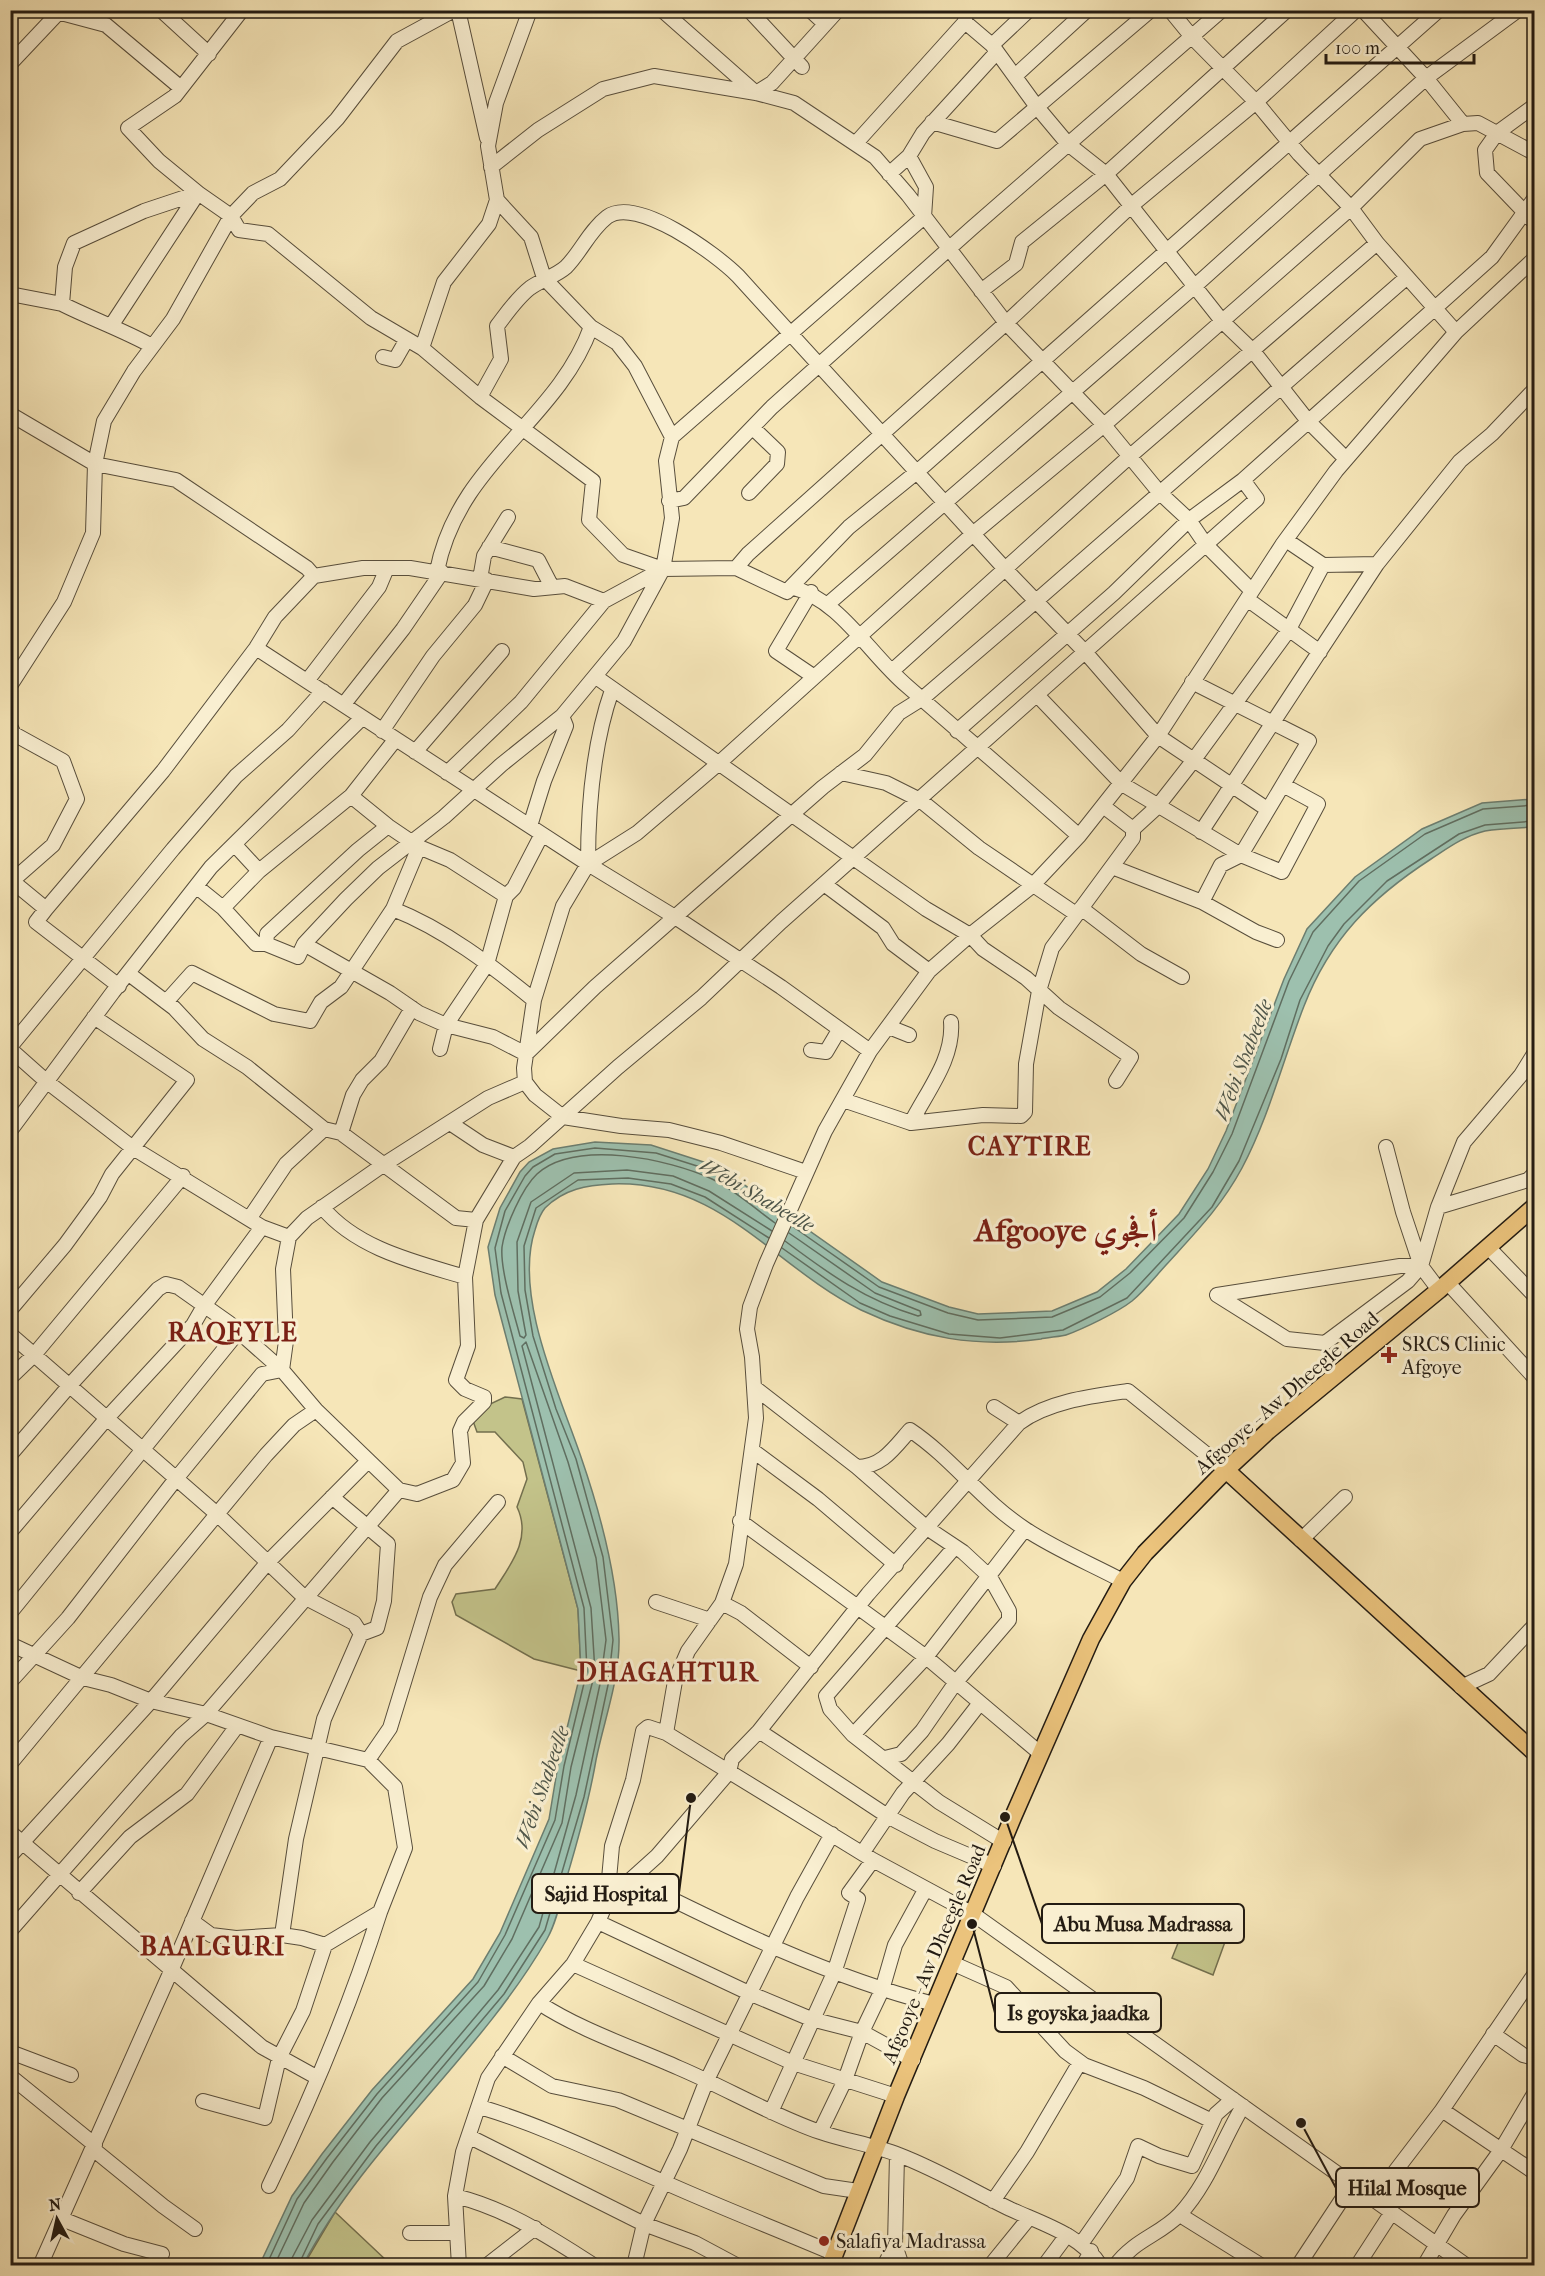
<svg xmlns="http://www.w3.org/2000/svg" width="1545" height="2276" font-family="'IM FELL French Canon',Amiri,serif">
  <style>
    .green { fill: #c3c38a; stroke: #736f4e; stroke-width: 1.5 }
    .water { fill: #9dc0ae; stroke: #6c7e70; stroke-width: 1.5 }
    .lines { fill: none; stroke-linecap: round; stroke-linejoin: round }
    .shore { stroke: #606e60; stroke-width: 1.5 }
    .minor-casing { stroke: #584e3c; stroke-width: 16 }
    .major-casing { stroke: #231b12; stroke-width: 19 }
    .minor { stroke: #f9efd1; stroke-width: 14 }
    .major { stroke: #ebc37c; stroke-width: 16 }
    .poi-dot { fill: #8f2418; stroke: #f9efd1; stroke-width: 2 }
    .labels { text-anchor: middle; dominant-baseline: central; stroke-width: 6; stroke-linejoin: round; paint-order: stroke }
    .poi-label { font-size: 20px; fill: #231b12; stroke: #f9efd1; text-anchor: start }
    .street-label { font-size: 20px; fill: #231b12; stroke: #f9efd1 }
    .water-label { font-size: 21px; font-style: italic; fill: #4e5549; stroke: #f9efd1 }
    .district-label { font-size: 26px; font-weight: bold; letter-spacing: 1.5px; fill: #7a1f14; stroke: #f9efd1 }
    .town-label { font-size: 32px; font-weight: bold; fill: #7a1f14; stroke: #f9efd1 }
    .leader { fill: none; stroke: #231b12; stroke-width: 2 }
    .callout-dot { fill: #231b12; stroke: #f9efd1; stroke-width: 2 }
    .callout { fill: #f9efd1; stroke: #231b12; stroke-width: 2 }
    .callout-label { font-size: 21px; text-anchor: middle; font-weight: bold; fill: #231b12 }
  </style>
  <rect width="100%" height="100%" fill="#f6e6b8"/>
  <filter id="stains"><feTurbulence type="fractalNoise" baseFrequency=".00333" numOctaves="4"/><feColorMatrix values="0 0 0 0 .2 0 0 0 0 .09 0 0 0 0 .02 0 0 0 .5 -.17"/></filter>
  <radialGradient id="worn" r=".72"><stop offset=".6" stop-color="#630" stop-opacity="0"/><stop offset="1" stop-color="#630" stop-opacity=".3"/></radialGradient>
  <path class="green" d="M505,1397L522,1399L578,1609L581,1671L534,1659L456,1615L452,1602L456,1594L495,1589C511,1564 532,1538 517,1507L527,1479L523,1462L495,1432H477L473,1421L488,1405Z
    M1193,1906L1234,1917L1213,1975L1172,1958Z
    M335,2212L387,2261V2266H303Z"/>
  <path class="water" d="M1534,799V827C1518,828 1501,828 1485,831C1464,836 1448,848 1431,859C1371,898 1330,939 1304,1006C1283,1060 1269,1117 1242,1168C1221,1207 1195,1233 1166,1265C1155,1277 1144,1291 1132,1301C1118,1312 1083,1329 1066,1335C1064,1336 1044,1338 1041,1339C977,1348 920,1338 861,1310C774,1267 721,1180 612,1184C587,1185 564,1189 545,1208C540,1214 537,1223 535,1230C513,1296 560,1395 581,1457C600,1512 618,1580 619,1638C620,1679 604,1720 596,1760C589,1801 578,1840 566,1880C561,1899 557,1921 547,1939C479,2057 367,2144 303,2265L259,2266L292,2196L322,2154L372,2090L473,1979L500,1933L549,1819L558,1765L581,1671L578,1609L495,1295L488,1247L500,1208L520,1172L529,1162L553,1149L595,1142L651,1145L719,1167L882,1282L949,1307L978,1314L1052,1311L1097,1292L1126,1269L1179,1214L1208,1169L1226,1131L1284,979L1307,929L1355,877L1422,829L1482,803Z"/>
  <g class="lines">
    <path class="shore" d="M792,1226L879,1287L948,1313L978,1320L1052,1317L1100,1297L1130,1273L1184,1218L1213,1172L1232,1134L1289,981L1313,932L1359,881L1425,834L1483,809L1534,805
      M772,1231L709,1191L673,1176L627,1170L574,1173L531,1202L517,1242L518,1291L526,1335L524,1338L520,1336C514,1313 500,1270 502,1247C505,1227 522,1188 537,1174C576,1139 669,1159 712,1179C734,1189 755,1209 775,1223
      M785,1241C829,1274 865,1300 918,1316L921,1315L920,1311L875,1293L789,1233
      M782,1248L860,1303L890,1316L949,1334L1000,1338L1063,1330L1127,1298L1212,1207L1239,1161L1281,1059L1300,1000L1328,946L1344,924L1387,881L1459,834L1485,825L1534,821
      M266,2266L297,2199L327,2158L377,2094L478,1982L505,1935L555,1820L564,1766L587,1671L584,1608L501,1293L495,1248L505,1211L525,1176L533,1167L555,1154L595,1148L656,1153L716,1172L778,1216
      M274,2266L304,2203L333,2162L382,2098L484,1986L512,1939L562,1823L571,1767L595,1672L591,1608L522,1346L526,1342L568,1462L596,1558L606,1640L600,1684L576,1795L539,1927L498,1990L370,2142L312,2220L292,2258L291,2266
      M298,2266L318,2224L376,2146L504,1994L545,1930L584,1797L608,1685L613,1640L603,1557L576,1459L556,1409L533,1336L525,1290L524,1246L536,1208L578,1180L628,1178L671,1184L705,1197L769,1238"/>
    <g class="minor-casing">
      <path id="minor" d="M161,10L209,54
        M458,10L487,138
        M530,10L496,103L488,146L497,200L531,237L544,278L591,327L617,343L635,366L672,437L666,461L672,518L663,569L624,641L562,716L501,765L444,817L378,868L346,899L304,944L390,993L419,1013L446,1025L493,1037L526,1054L595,987L823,787L865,755L899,713L923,698L1036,601L1406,278
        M662,10L756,93L772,83L838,10
        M749,10L802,67
        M810,10L825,24
        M966,10L965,22L992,45L1037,107L1068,144L1106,174L1222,321L1253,351L1308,421L1346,459
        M1170,10L1192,37L1256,102L1299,154L1351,208L1377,243L1456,332
        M1363,10L1426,78L1463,124
        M61,13L106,25L181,88
        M992,45L1029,10
        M10,64L61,10
        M1015,76L1087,10
        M1534,106L1497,133L1485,150L1487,173L1534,222
        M932,122L997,141L1151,10
        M856,143L965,22
        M491,167L538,130L603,89L654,76L756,93L794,103L875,157L908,195L1006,323L1104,425L1159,492L1189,520L1206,545L1252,591
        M889,174L909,156L923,133L996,53
        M981,291L1016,264L1022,242L1106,174L1287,10
        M10,294L62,304L65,267L74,243L144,211L198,193L231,216L239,230L268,234L371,318L422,348L480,397L593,481L589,520L623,555L663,569L736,568L787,592L791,587C841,600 869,654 907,686C964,736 1022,785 1079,836
        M62,304C92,319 123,330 152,346
        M111,326L198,193L159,161L128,128L175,96L242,10
        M422,348L444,282L489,224L497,200
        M383,357L395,360L407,339
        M480,397L501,359L497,326C507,313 517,298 530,288C541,280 556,276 566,267C581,252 589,231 607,217C636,195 716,254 738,276L1006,570L1086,653L1158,736L1267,809
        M10,414L95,464L176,480L307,568L314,576
        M672,437L924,217L926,187L909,156
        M749,493L777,464L778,452L753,428
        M669,501L684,498L772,407L972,228L1222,10
        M1286,540L1323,565L1377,564
        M489,547L538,560L552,587
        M736,568L748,554L1006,323L1132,205L1256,102L1356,10
        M437,571C458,463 557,421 591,327
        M480,579L484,556L508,517
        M791,587L849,527L918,471L1439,10
        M811,592L776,651L813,676
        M1247,599L1320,652
        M828,604L1195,286L1426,78L1518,10
        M256,648L588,864L675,917L781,987L870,1051
        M892,671L1129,457L1377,243
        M596,677L926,909L970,935L983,949L1026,978L1059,1008L1131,1057L1116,1081
        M307,681L379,587L387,568
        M1192,682L1309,741L1241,855L1221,865L1202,902
        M10,686L64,602L93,533L95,464L104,421L134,371L173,319L231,216L253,193L280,179L337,119L397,41L454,10
        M1038,696L1122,784L1241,855L1282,872L1318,804L1283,785
        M344,704L403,629L442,572
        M10,726L14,734L63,761L77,799L53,845L12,881L10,879
        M382,731L433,656L475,605L487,580
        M957,731L1114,593L1189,520L1243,480L1492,257L1534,199
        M415,752L502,651
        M447,773L521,702L604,601
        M841,773L886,783L920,800L979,848L1076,914
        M351,796L388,826L419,847L450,860L506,896
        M530,826L544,781L566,726L562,716
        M1133,829L1157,807L1193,761L1288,631L1323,565
        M1201,832L1377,564L1460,461L1492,434L1534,390
        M235,845L259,871
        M588,864C588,807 593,744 612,690
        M1112,867L1202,902L1256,932L1277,940
        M12,881L46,909L163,771L256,648L275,617L314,576L363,568H410L534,589L565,586L604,601L663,569
        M824,884L883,928L893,944L929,971
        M197,887L223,908L256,944H266
        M223,908L259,871L351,796L395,740
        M1081,908L1141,954L1182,977
        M46,909L36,922L119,986
        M393,909C444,929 491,965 534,1000
        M304,944L298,957L266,944L267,934L358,850L388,826
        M129,974L174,1008L203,1039L247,1067L324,1129L341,1133L456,1218L476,1220
        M166,1002L192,973L274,1014L310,1021L321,1002L341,987L393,909L419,847
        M889,1027L909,1035
        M10,1047L173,849L236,776L288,730L323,691
        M10,1049L46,1081L133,1148L262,1227L289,1237
        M440,1049L446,1025L487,964L506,896L514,888L542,834
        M811,1050L826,1052L839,1030
        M843,1100L911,1123L983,1115L1021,1116L1025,1112L1026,1064L1039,991L1052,948L1133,838V829L1103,806
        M450,1123L483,1145L514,1157
        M911,1123C927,1091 954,1059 951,1022
        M10,1131L113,992L211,867L361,719
        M341,1133L353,1095L362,1080L381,1061L412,1008
        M1386,1147L1403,1212L1421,1266L1439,1290
        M806,1172L721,1143L669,1130L621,1126L563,1117L535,1095L525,1082L524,1068L534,1000L563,906L588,864L637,833L718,764L974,533L1104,425L1351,208L1420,139L1463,124L1478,123L1534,153
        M322,1207C357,1249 415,1262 465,1277
        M1438,1207L1464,1142L1521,1075L1534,1054
        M249,1219L286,1164L324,1129
        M1488,1247L1534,1295
        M1448,1283L1534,1377
        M1217,1295L1287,1339L1325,1343L1408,1281L1421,1266L1438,1207L1528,1180L1534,1174
        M1217,1295L1400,1266H1421
        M10,1310L65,1245L100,1197L112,1174L187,1080L94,1017
        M10,1334L217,1514L304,1597L354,1623L361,1634L324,1719L296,1839L282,1935
        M10,1378L34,1355L183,1176
        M755,1388L857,1467L927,1528L963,1552L990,1577L1009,1611V1620L956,1682L922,1731L901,1754L885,1758
        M994,1407L1019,1423
        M752,1450L818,1499L896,1565
        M10,1455L70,1385L158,1289L166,1284L178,1287L229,1323L282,1370L316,1410L399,1490L417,1494L453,1480L463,1463L460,1431L464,1422L484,1402V1397L465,1389L456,1380L468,1346L465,1277L476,1220L514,1157L530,1146L618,1067L701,998L781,922L1257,499L1243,480
        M857,1467C882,1467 894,1448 910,1430C952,1458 982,1501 1025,1529C1055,1549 1091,1564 1123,1581
        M332,1497L388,1544L384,1601L377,1628L361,1634
        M740,1521L926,1657L1041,1754
        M10,1532L107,1418L193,1325L204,1306L262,1227
        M1301,1540L1345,1497
        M954,1548L826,1696L830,1709L853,1735L939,1802L1004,1842
        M656,1602L710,1620
        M722,1603L741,1613L811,1667
        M10,1613L239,1331
        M10,1644L83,1678L111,1685L151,1701L206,1714L271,1737L368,1760L395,1787L405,1848L380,1912L325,1945L303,2011L279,2058L265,2118L203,2101
        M10,1682L68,1618L175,1480L262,1374L282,1370L286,1341L283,1269L289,1237L307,1218L383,1165L488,1098L525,1082
        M1461,1687L1489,1674L1534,1626
        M759,1731L889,1817L935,1841L994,1866
        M666,1733L675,1681L688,1651L722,1603L736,1564L756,1418L752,1357L747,1329L750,1307L766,1264L825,1131L870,1051L929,971L970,935L1032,886L1079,836L1158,736L1282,545L1336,471L1456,332L1534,259
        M853,1735L926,1657L1025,1529
        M368,1760L390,1728L430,1597L445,1565L498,1502
        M10,1764L266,1455L294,1425L316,1410
        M10,1832L262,2047L318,2078
        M863,1852L903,1793L948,1744L980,1703
        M10,1856L151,1701L268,1562L368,1461
        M633,1880C729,1928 829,1977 934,2004
        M79,1893L130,1837L187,1794L237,1726
        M607,1901L657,1856L729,1772L732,1759L759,1731L868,1594L1019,1423C1049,1401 1093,1396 1128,1391L1226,1470
        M192,1921L211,1935L236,1938L282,1935L302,1938L325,1945
        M598,1922L749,1993L811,2019L862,2032L913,2060
        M10,1931L181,1736L206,1714L399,1490
        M952,1963L1006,1987L1065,2051L1084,2065L1144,2088L1212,2121
        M573,1964L793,2063L896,2096
        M539,2003C582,2031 632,2047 679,2068C726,2088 771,2115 820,2132C846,2141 874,2145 899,2155C938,2170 973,2191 1010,2209C1043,2224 1081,2235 1101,2266
        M1493,2034L1523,2055L1534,2058
        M10,2055L13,2053L71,2075
        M502,2056L552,2086L618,2100L824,2186L858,2191
        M10,2076L95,2145
        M480,2107C544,2126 604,2156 666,2183C722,2208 779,2230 835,2254
        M1442,2110L1534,2172
        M771,2112L834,1973L858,1899L849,1893L873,1860
        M820,2132L845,2080L862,2032L882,1990L895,1945L925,1890
        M470,2137L644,2224L695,2243L738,2266
        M93,2149L163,2206L195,2229
        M897,2155L895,2245L902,2266
        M269,2186C312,2097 350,2006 380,1912
        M455,2196C508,2209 549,2237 595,2266
        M1374,2199L1442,2110L1534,1975
        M993,2201L1027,2152L1080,2062
        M1180,2215L1262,2266
        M62,2219L124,2244L162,2254
        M410,2233H456
        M1081,2244L1127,2178L1138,2146L1159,2156L1192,2166L1216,2114L1233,2099
        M40,2266L171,1971L271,1737
        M459,2266L455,2196L463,2152L488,2078L539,2003L573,1964L598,1922L607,1901L612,1846L633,1780L643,1731L648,1727L666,1733L873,1860L973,1914L1467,2266
        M486,2266L535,2228
        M634,2266L644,2224L680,2149L706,2082L797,1897L832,1834
        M884,2266L895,2245
        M990,2266L1029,2218
        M1044,2266L1067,2235
        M1083,2266L1091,2251
        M1115,2266C1135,2239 1160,2235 1180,2214C1208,2184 1222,2141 1243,2106
        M1298,2266L1352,2184
        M1357,2266L1392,2212
        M1424,2266L1454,2215L1501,2150L1534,2094"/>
    </g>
    <g class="major-casing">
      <path id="major" d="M1226,1470L1534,1752
        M830,2266L896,2096L1013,1817L1091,1639L1123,1581L1145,1553L1226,1470L1268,1431L1439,1290L1534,1207"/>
    </g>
    <use href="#minor" class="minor"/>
    <use href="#major" class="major"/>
  </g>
  <g class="poi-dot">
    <path d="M1386 1346h6v6h6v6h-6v6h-6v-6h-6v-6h6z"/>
    <circle cx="824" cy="2241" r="6"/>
  </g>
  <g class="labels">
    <g class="poi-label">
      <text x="1402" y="1344">SRCS Clinic<tspan x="1402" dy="23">Afgoye</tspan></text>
      <text x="836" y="2241">Salafiya Madrassa</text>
    </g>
    <g class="street-label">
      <text transform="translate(1287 1393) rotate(-41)">Afgooye - Aw Dheegle Road</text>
      <text transform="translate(934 1954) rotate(-67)">Afgooye - Aw Dheegle Road</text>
    </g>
    <g class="water-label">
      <text transform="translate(1243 1060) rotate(-69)">Webi Shabeelle</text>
      <text transform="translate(757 1195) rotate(30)">Webi Shabeelle</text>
      <text transform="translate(542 1787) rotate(-71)">Webi Shabeelle</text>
    </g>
    <g class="district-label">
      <text x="1030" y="1146">CAYTIRE</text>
      <text x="233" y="1332">RAQEYLE</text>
      <text x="668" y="1672">DHAGAHTUR</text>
      <text x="213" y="1946">BAALGURI</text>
    </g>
    <g class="town-label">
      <text x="1066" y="1230">Afgooye أفجوي</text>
    </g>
  </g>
  <path class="leader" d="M691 1798L679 1893M1005 1817L1042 1924M972 1924L995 2013M1301 2123L1336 2188"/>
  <g class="callout-dot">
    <circle cx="691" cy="1798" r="6"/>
    <circle cx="1005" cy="1817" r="6"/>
    <circle cx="972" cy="1924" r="6"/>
    <circle cx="1301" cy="2123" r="6"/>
  </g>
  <g class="callout">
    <rect x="532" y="1874" width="147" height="39" rx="6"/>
    <rect x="1042" y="1904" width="202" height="39" rx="6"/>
    <rect x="995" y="1993" width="166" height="39" rx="6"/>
    <rect x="1336" y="2168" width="143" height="39" rx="6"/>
  </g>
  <g class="callout-label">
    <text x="606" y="1901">Sajid Hospital</text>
    <text x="1143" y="1931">Abu Musa Madrassa</text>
    <text x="1078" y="2020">Is goyska jaadka</text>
    <text x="1407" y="2195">Hilal Mosque</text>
  </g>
  <rect width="1545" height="2276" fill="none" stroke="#f6e6b8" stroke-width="36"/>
  <rect x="12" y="12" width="1521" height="2252" fill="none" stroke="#231b12" stroke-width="3"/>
  <rect x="18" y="18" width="1509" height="2240" fill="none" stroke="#231b12" stroke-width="1.5"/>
  <g transform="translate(57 2219) rotate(352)" stroke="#f9efd1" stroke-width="4.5" paint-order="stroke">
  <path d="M0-4.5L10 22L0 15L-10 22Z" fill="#231b12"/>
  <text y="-9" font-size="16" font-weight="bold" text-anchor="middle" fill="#231b12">N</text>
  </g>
  <path d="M1326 54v9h148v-9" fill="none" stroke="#231b12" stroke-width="3"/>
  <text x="1335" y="54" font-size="18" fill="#231b12" stroke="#f9efd1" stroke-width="4.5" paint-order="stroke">100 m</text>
  <rect width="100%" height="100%" filter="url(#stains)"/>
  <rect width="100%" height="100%" fill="url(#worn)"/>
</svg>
